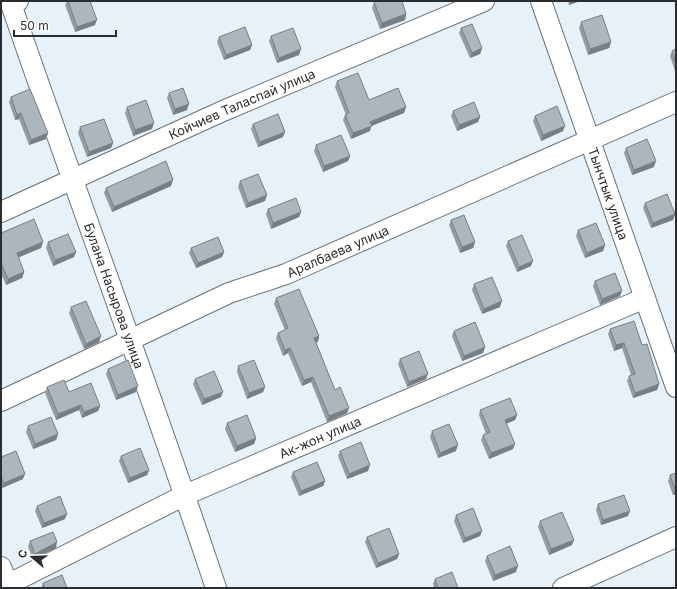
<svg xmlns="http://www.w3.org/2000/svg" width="677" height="589" font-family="Inter,sans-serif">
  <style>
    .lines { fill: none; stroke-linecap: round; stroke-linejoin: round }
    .minor-casing { stroke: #69737a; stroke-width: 22 }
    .minor { stroke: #fff; stroke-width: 20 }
    .wall { fill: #939da3 }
    .shaded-wall { fill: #787f84 }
    .building { fill: #abb6bd; stroke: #787f84 }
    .labels { text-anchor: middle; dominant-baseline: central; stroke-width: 4; stroke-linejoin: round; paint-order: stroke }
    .street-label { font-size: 13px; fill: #2a2e31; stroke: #fff }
  </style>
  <rect width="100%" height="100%" fill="#e6f1f9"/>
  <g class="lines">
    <g class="minor-casing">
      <g id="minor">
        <path id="s1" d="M18,1L11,4C78,199 151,392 216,588"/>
        <path id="s2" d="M541,1L676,387"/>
        <path id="s3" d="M1,212L223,111L484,1"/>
        <path id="s4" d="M1,401L229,293L286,274L676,102"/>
        <path d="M1,567L9,588"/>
        <path id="s5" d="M1,588L185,495L645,298"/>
        <path d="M563,588L676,537"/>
      </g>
    </g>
    <use href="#minor" class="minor"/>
  </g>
  <path class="wall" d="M67,1H90L95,25L75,32L65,5Z
    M568,1H580L569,5Z
    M374,2L406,14L405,20L380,29L372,8Z
    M581,22L611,42L609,48L588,55L579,28Z
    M461,28L482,48L480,54L470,58L459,33Z
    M271,36L299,55L277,63L269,41Z
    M219,37L252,45L250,50L224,60L217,42Z
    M676,49V74L670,56L672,51Z
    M337,81L369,100L406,107L404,113L371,126L370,131L351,139L343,120L345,115H346L335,87Z
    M169,93L187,110L173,115L167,98Z
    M11,97L48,133L46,139L29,145L19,119L15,120L9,102Z
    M127,107L152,129L133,136L125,113Z
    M453,111L480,117L478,122L457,131L451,116Z
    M535,116L563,131L541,141L533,121Z
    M253,124L283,137L258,147L251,129Z
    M80,127L113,143L111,148L87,157L78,133Z
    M316,145L350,156L348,161L323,172L314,151Z
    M626,148L654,167L632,175L624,153Z
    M240,181L265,201L246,208L238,187Z
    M171,186L112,212L104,193L106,188Z
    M645,203L675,214L673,220L651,228L643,208Z
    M268,209L301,212L299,217L271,229L266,214Z
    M451,220L475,242L473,248L460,253L449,225Z
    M578,230L605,245L603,251L585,258L576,236Z
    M1,233L43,242L41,248L18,257L24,272L22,278L6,285L1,274Z
    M508,241L531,266L517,272L506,246Z
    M48,242L74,257L53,266L46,248Z
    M191,248L224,252L222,257L196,268L189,253Z
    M595,281L620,296L600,305L593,286Z
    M474,284L500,307L482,314L472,290Z
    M276,298L319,336L318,342H316L335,390L347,413L327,422L311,382L302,386L288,353L283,356L276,338L278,333L285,330L274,304Z
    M71,307L101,336L99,342L84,349L69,313Z
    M610,329L642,345L659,384L657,390L633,398L627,381L629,376L631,375L622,348L614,351L608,334Z
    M454,331L485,347L483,353L462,361L452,336Z
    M400,359L426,379L407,387L398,364Z
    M238,366L265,387L263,392L247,399L237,372Z
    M108,369L136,392L116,400L106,374Z
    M195,379L221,397L202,405L193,384Z
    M47,387L69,392L100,406L98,411L82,418L79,410L56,420L45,393Z
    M480,410L517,415L515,420L506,424L513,449L489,459L481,440L483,435L486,434L479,415Z
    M227,423L256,438L254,444L235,452L225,429Z
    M28,426L58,434L56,440L33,449L26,432Z
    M432,431L456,451L438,458L430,437Z
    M340,451L368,471L347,479L338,456Z
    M121,456L149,470L147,475L128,483L119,461Z
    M1,457L23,479L2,488L1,487Z
    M293,472L325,481L323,486L299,496L291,477Z
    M676,473V494L673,495L668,481L670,475Z
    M598,504L628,516L601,525L596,510Z
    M37,506L65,519L42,528L35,511Z
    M456,515L482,531L480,536L463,543L454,521Z
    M540,521L572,545L549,555L538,527Z
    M367,537L399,554L397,559L376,568L365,542Z
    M30,541L56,548L33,559L28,547Z
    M487,556L516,572L493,581L485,561Z
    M435,579L458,588H434L433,584Z
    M43,583L67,588H41Z"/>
  <path class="shaded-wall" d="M570,1H580L569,5Z
    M406,14L405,20L380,29L382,23Z
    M97,20L95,25L75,32L77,27Z
    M611,42L609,48L588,55L590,49Z
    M252,45L250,50L224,60L226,55Z
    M482,48L480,54L470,58L472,53Z
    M301,49L299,55L277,63L279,58Z
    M189,104L187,110L173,115L175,109Z
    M406,107L404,113L371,126L370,131L351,139L353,133L370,122Z
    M21,113L19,119L15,120L17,115Z
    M480,117L478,122L457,131L459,125Z
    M154,123L152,129L133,136L135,130Z
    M565,126L563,131L541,141L543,135Z
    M285,132L283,137L258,147L260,142Z
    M48,133L46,139L29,145L31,140Z
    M113,143L111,148L87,157L89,152Z
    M350,156L348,161L323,172L324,166Z
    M656,161L654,167L632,175L634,170Z
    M173,180L171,186L112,212L114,207Z
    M267,195L265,201L246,208L248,203Z
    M301,212L299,217L271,229L273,223Z
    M675,214L673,220L651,228L653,223Z
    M43,242L41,248L15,259L17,253Z
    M475,242L473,248L460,253L462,247Z
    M605,245L603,251L585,258L587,253Z
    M76,252L74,257L53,266L55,260Z
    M224,252L222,257L196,268L198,263Z
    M533,261L531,266L517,272L519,267Z
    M24,272L22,278L6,285L8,279Z
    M622,291L620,296L600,305L602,299Z
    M502,301L500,307L482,314L484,309Z
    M101,336L99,342L84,349L86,344Z
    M319,336L318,342L312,344L314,338Z
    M624,343L622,348L614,351L616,345Z
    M485,347L483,353L462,361L464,356Z
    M290,348L288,353L283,356L285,350Z
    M428,374L426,379L407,387L409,382Z
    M313,377L311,382L302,386L304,380Z
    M659,384L657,390L633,398L635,393Z
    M138,386L136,392L116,400L118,395Z
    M265,387L263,392L247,399L249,393Z
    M223,392L221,397L202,405L204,399Z
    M81,405L79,410L56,420L58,414Z
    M100,406L98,411L82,418L84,412Z
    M349,408L347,413L327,422L329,416Z
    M517,415L515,420L503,425L505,420Z
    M58,434L56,440L33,449L35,444Z
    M256,438L254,444L235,452L237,446Z
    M515,444L513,449L489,459L491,453Z
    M458,445L456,451L438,458L440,453Z
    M370,465L368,471L347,479L349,474Z
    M149,470L147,475L128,483L130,478Z
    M25,474L23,479L2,488L4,483Z
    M325,481L323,486L299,496L301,491Z
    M675,489H676V494L673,495Z
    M630,511L628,516L601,525L603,520Z
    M67,514L65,519L42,528L44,523Z
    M482,531L480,536L463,543L465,538Z
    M574,540L572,545L549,555L551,549Z
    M57,542L56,548L33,559L35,554Z
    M399,554L397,559L376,568L378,563Z
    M518,566L516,572L493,581L495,575Z"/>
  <path class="building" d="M68,1H90L97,20L77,27Z
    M378,1H402L406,14L382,23L374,2Z
    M602,15L611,42L590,49L581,22Z
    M472,24L482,48L472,53L461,28Z
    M245,27L252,45L226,55L219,37Z
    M293,28L301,49L279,58L271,36Z
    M676,49V63L672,51Z
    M358,73L369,100L398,88L406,107L370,122L372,126L353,133L345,115L349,113L337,81Z
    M183,88L189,104L175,109L169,93Z
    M30,89L48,133L31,140L21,113L17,115L11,97Z
    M146,100L154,123L135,130L127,107Z
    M474,102L480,117L459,125L453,111Z
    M557,106L565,126L543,135L535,116Z
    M278,114L285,132L260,142L253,124Z
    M104,119L113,143L89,152L80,127Z
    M341,135L350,156L324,166L316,145Z
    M647,139L656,161L634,170L626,148Z
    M166,161L173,180L114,207L106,188Z
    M258,174L267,195L248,203L240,181Z
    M667,194L675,214L653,223L645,203Z
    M296,198L301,212L273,223L268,209Z
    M464,215L475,242L462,247L451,220Z
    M34,219L43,242L17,253L24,272L8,279L1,263V233Z
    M596,223L605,245L587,253L578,230Z
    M68,234L76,252L55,260L48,242Z
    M522,235L533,261L519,267L508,241Z
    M218,237L224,252L198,263L191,248Z
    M615,273L622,291L602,299L595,281Z
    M492,277L502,301L484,309L474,284Z
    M299,289L319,336L314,338L335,390L340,387L349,408L329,416L313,377L304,380L290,348L285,350L278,333L288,328L276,298Z
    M86,301L101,336L86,344L71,307Z
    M634,321L642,345L647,344L659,384L635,393L629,376L635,374L624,343L616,345L610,329Z
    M475,322L485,347L464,356L454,331Z
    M419,351L428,374L409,382L400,359Z
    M128,360L138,386L118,395L108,369Z
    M254,360L265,387L249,393L238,366Z
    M214,371L223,392L204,399L195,379Z
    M64,380L69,392L91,383L100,406L84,412L81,405L58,414L47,387Z
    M510,398L517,415L505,420L515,444L491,453L483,435L490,432L480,410Z
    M247,415L256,438L237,446L227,423Z
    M51,417L58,434L35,444L28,426Z
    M449,424L458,445L440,453L432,431Z
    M361,442L370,465L349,474L340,451Z
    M140,448L149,470L130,478L121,456Z
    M16,451L25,474L4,483L1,477V457Z
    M317,462L325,481L301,491L293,472Z
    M676,473V489H675L670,475Z
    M624,495L630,511L603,520L598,504Z
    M60,496L67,514L44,523L37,506Z
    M473,508L482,531L465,538L456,515Z
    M562,512L574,540L551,549L540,521Z
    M389,528L399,554L378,563L367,537Z
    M53,532L57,542L35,554L30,541Z
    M510,546L518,566L495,575L487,556Z
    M452,572L458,588H438L435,579Z
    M62,575L67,588H45L43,583Z"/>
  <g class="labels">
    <g class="street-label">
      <text stroke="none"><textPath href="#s3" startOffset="264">Койчиев Таласпай улица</textPath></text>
      <text stroke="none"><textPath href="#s2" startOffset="204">Тынчтык улица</textPath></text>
      <text stroke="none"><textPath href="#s4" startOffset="369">Аралбаева улица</textPath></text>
      <text stroke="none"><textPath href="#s1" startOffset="317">Булана Насырова улица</textPath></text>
      <text stroke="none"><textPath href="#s5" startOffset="353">Ак-жон улица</textPath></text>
    </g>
  </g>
  <rect width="677" height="589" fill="none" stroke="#2a2e31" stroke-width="4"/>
  <g transform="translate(32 557) rotate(289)" stroke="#ffffff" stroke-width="3" paint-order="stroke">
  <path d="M0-3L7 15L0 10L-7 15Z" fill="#2a2e31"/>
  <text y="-6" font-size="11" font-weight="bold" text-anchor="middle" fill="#2a2e31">С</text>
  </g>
  <path d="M14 30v6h102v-6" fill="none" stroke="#2a2e31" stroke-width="2"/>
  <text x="20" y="30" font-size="12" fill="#2a2e31" stroke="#ffffff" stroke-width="3" paint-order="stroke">50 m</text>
</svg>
